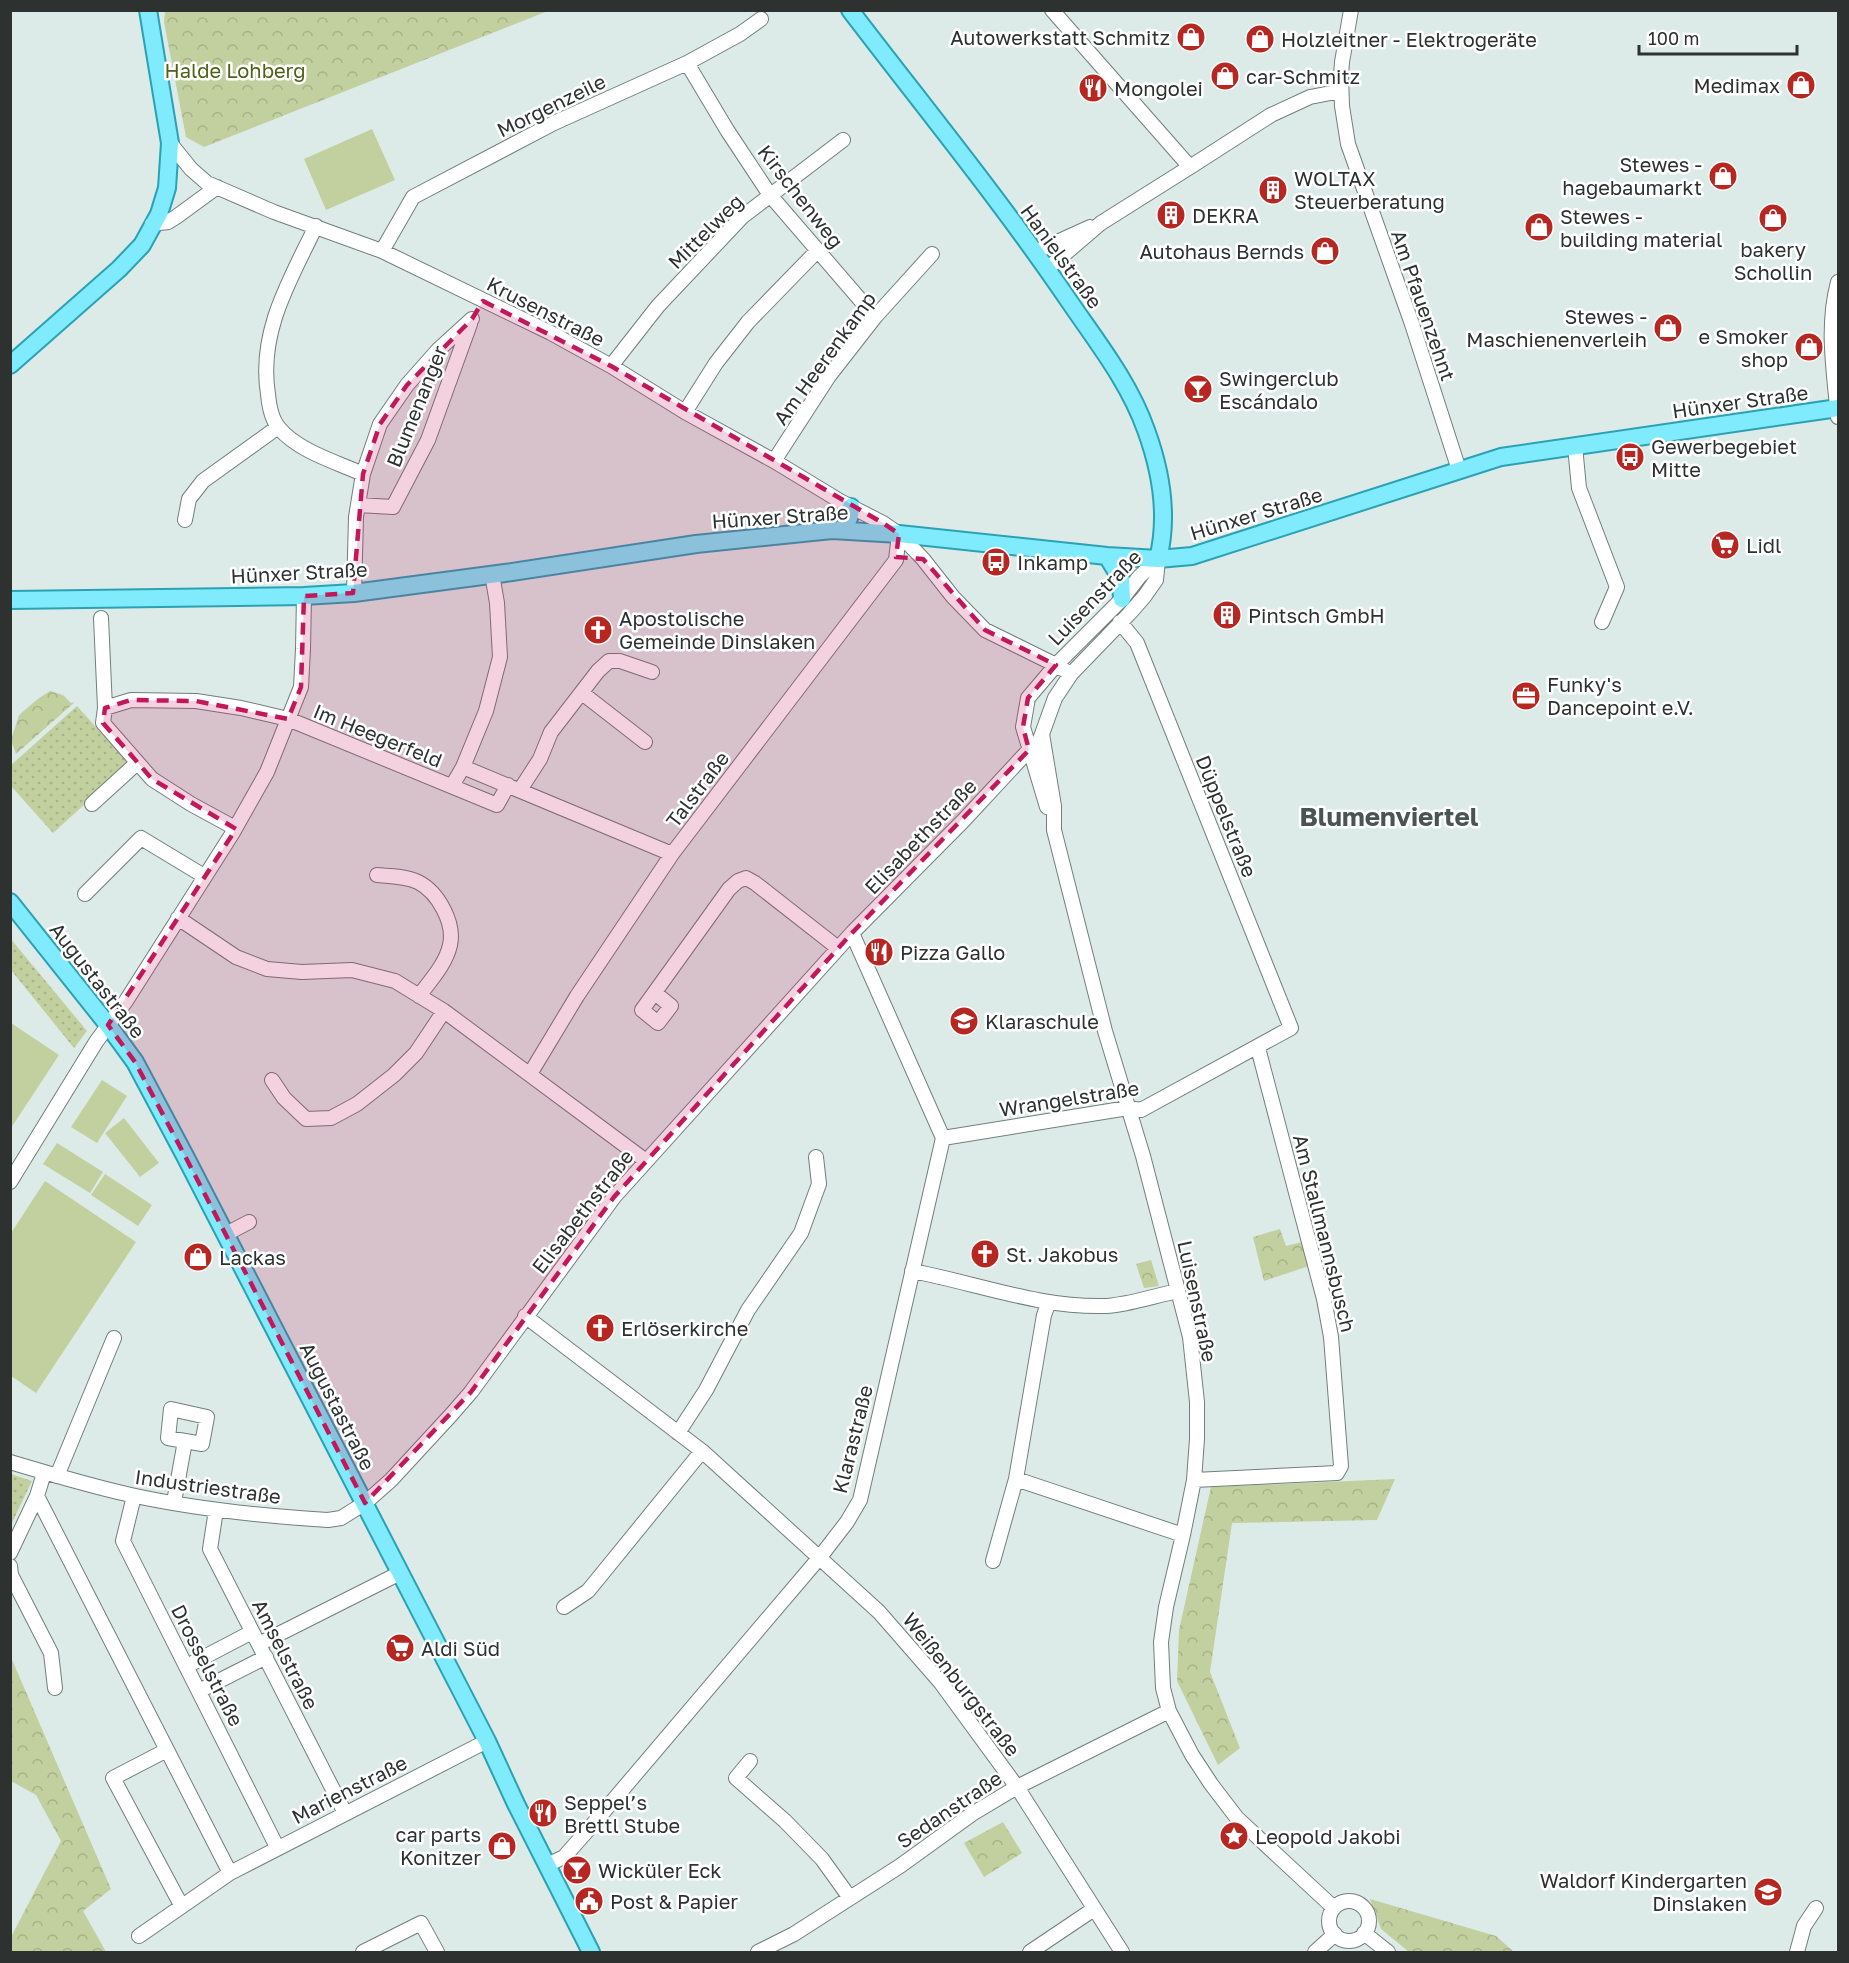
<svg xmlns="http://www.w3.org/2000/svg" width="1849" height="1963" font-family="'Golos Text',sans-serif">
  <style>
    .grass { fill: url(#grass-dots) }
    .forest { fill: url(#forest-crowns) }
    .pitch { fill: #c2cf9e }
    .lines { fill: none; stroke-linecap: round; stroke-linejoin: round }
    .minor-casing { stroke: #727e7c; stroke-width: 16 }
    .major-casing { stroke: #2ba1b4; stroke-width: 20 }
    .minor { stroke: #fff; stroke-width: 14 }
    .major { stroke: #7febfd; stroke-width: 16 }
    .marked { fill: #c2185b; fill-opacity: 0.2; stroke: #c2185b; stroke-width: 4.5; stroke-dasharray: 12 8; stroke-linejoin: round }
    .labels { text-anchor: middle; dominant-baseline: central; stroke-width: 5; stroke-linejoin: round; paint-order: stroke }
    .poi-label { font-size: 20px; fill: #2d3231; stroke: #fff; text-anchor: start }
    .park-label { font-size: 20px; fill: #515f17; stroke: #fff }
    .street-label { font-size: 20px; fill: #2d3231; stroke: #fff }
    .district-label { font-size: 26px; font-weight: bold; fill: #495552; stroke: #fff }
  </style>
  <defs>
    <pattern id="grass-dots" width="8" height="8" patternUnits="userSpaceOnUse" patternTransform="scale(1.5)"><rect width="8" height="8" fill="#c2cf9e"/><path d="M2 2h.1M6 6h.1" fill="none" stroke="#a7b289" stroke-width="1.8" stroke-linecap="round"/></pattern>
    <pattern id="forest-crowns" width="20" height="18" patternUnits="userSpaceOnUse" patternTransform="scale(1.5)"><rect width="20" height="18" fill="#c2cf9e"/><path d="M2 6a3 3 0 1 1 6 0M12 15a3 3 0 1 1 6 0" fill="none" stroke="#a7b289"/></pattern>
  </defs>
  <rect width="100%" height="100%" fill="#ddebe8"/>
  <path class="grass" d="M77,706L129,764L53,833L11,786L10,766Z
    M10,938L87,1031L74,1048L11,970Z
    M11,1474L32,1481L11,1525L10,1474Z"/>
  <path class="forest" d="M165,11V10L548,11L204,147L186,137L164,22Z
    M50,691L63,695L71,703L75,702L16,754L11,740L19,715L39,698Z
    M1280,1229L1286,1246L1302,1242L1309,1266L1264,1281L1253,1237Z
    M1151,1260L1159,1286L1144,1288L1136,1264Z
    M1395,1479L1377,1520L1232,1523L1210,1672L1240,1748L1218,1765L1177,1681L1179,1630L1211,1487Z
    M10,1655L111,1889L83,1911L106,1952H11V1937L61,1841L36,1795L11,1781Z
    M1003,1822L1022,1853L984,1877L964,1843Z
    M1370,1899L1496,1936L1514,1952H1409L1381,1929Z"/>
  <path class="pitch" d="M372,129L395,180L326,210L304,159Z
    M11,1023L59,1055L11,1128Z
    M102,1080L127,1096L97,1143L71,1127Z
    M124,1118L159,1163L140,1177L105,1133Z
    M57,1143L103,1172L90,1193L43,1164Z
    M105,1174L152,1205L138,1226L91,1195Z
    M45,1181L136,1242L36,1393L11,1376V1233Z"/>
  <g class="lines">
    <g class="minor-casing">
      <path id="minor" d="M1351,10L1342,62L1341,75L1342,106L1348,144L1412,324L1459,470
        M687,63L727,130L770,195L875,317
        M170,143L191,169L207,183L274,212L382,251L551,333L611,366L685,412L774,461L840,501L883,523L899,534L923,559L953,597L985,630L1056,665L1071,674
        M1190,167L1271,115L1310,97L1341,91
        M152,224L168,222L176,217L217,187
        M316,226C290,280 258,332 268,394C269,405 271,419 279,428C298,451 336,462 363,474
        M382,251L413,197L554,123L687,63L740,34L761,19
        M1035,252L1090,227
        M1047,269L1101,223L1190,167L1052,10
        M1838,282C1826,327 1834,371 1838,417
        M611,366L658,306L742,217L843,140
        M685,412L716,363L748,322L818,250
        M1575,446L1579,488L1617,587L1602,622
        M774,461L829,376L875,317L932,254
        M358,505L393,507L428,440L470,324
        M185,520L189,499L203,481L278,427
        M1158,559L1156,580L1144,597L1129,614L1071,674L1055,698L1042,734L1054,806V830L1105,1031L1143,1156L1190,1337L1197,1402V1439L1194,1480L1183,1535L1166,1607L1161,1642L1163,1688L1169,1711L1192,1755L1211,1784L1237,1818L1334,1908
        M354,593L356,517L363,474L380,424L407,385L438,350L472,319
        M101,618L105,708L103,723L152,779L191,804L235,828
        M582,693L645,742
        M105,708L131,700L196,701L241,708L288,719L497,805L508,785
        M463,767L486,711L500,657L497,603L492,574
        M452,786L463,767L672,854
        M520,790L540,759L551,732L598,671L609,661H620L652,672
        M92,804L137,763
        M1047,807L1023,727L1028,698L1056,665L1122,599L1139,577L1158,559
        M377,875C391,876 406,876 418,882C438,892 455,923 450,945C446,964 430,981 419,996
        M85,894L141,838L204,876
        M178,918L236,957L267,969L302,972L352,970L395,981L444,1011L646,1161
        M655,993L671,1006L658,1023L642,1010L729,889L738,881L746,878L755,883L838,948
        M530,1074L577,996L672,854L896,560L899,534
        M272,1080L284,1098L306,1119L331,1118L357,1104L394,1075L416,1053L444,1011
        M943,1138L1128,1108L1141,1110L1291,1028L1137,643L1120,622
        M10,1182L96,1042L126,1001L232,834L267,772L301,687L303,649L304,596
        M226,1234L249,1222
        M912,1271C976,1283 1040,1308 1106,1306C1127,1305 1157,1295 1178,1291
        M1049,1302L1044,1315L1016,1479L1183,1535
        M525,1316L702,1451L879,1612L941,1683L1017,1787L1122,1952
        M678,1433L706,1390L748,1310L801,1233L819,1184L816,1157
        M10,1462C50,1474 90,1486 131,1495C195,1509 262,1516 328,1520L341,1518L365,1503L391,1480L451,1415L471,1392L614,1197L852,933L964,820L1029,750L1038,744L1042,734
        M44,1473L37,1496L167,1750
        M57,1476L114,1338
        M1194,1480L1337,1473L1341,1466L1331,1337L1324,1299L1258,1048
        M134,1496L123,1541L277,1847
        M174,1502L185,1441L202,1444L207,1417L171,1409L168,1438L185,1441
        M216,1510L210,1549L345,1813
        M10,1553L37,1496
        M993,1561L1016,1479
        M10,1566L11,1575L51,1653L55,1688
        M564,1607L588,1591L702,1451
        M259,1644L400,1573
        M187,1666L252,1632
        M199,1691L266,1657
        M750,1761L736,1778L785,1821L822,1859L850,1898
        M547,1865L564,1857L594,1823L820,1557L847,1522L860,1500L943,1138L852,933
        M1329 1921a20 20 0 1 1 40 0a20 20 0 1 1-40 0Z
        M181,1905L113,1778L167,1750L230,1873
        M1364,1933L1388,1952
        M139,1936L230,1873L487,1741
        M363,1952L421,1923L437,1952
        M758,1952L794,1934L900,1866L972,1814L1017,1787L1169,1711
        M1030,1952L1094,1909
        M1315,1952L1335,1934
        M1797,1952L1804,1926L1816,1908"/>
    </g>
    <g class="major-casing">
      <path id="major" d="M850,10C924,107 1001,201 1069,301C1097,342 1129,382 1146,430C1161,471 1169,515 1158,559
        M10,365L119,269L142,245L159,214L167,188L170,143L148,10
        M841,530C848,522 851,517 851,507
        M1107,556L1121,579L1122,599
        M10,600L304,596L354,593L505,573L696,544L832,530L899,534L1107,556L1158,559L1192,556L1501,457L1838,408
        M10,902L108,1025L135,1062L185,1156L487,1741L516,1804L591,1952"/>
    </g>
    <use href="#minor" class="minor"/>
    <use href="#major" class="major"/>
  </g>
  <path class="marked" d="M483,301L611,366L883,523L899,534L896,557L923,559L985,630L1056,665L1028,698L1023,727L1029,750L852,933L614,1197L471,1392L365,1503L185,1156L135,1062L108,1025L236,829L152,779L103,723L105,708L131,700L196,701L288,719L301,687L304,596L353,593L363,474L380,424L407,385L472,319Z"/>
  <defs>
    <g id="shop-disc" transform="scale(1.5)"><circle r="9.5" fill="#b62721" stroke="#fff"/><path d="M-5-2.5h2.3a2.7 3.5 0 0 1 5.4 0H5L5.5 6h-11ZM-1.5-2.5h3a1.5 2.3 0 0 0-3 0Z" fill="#fff"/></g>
    <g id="restaurant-disc" transform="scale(1.5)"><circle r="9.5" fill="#b62721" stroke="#fff"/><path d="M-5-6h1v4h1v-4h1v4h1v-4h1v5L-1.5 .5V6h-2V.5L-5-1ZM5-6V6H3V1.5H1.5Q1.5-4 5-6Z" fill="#fff"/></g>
    <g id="building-disc" transform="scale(1.5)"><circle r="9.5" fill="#b62721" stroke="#fff"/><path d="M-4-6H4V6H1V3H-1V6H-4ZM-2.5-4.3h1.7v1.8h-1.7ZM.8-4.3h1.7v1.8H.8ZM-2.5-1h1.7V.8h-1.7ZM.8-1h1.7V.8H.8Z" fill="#fff"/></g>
    <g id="bar-disc" transform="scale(1.5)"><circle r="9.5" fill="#b62721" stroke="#fff"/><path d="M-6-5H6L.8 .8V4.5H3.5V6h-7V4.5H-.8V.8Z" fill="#fff"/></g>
    <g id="bus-disc" transform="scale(1.5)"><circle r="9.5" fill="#b62721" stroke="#fff"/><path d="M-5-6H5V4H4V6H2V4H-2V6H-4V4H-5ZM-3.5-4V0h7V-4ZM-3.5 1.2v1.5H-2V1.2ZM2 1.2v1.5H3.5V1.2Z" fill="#fff"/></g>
    <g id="supermarket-disc" transform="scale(1.5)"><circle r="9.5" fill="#b62721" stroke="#fff"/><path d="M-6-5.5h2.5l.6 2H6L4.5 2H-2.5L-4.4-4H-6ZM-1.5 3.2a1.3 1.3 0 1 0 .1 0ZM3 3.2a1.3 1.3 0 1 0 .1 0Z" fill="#fff"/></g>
    <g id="church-disc" transform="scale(1.5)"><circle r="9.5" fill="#b62721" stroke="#fff"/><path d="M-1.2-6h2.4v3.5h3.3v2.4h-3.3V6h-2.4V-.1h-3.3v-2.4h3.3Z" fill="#fff"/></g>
    <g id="office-disc" transform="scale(1.5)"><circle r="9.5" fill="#b62721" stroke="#fff"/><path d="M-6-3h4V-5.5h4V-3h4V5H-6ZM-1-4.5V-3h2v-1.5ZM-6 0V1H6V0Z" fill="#fff"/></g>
    <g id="school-disc" transform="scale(1.5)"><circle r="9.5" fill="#b62721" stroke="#fff"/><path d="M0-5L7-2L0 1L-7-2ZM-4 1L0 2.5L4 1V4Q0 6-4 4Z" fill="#fff"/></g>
    <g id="sight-disc" transform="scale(1.5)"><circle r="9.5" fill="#b62721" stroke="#fff"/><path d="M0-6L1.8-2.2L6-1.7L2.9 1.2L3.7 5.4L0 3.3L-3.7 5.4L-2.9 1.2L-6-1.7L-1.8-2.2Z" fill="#fff"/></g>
    <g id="civic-disc" transform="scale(1.5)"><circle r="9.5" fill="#b62721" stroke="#fff"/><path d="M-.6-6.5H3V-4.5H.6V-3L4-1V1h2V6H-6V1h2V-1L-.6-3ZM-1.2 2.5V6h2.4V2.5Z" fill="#fff"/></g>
  </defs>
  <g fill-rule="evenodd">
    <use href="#shop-disc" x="1191" y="37"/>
    <use href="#shop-disc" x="1260" y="39"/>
    <use href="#shop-disc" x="1225" y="76"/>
    <use href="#shop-disc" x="1801" y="85"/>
    <use href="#restaurant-disc" x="1093" y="88"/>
    <use href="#shop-disc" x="1723" y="176"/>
    <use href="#building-disc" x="1273" y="190"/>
    <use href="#building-disc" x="1171" y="215"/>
    <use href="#shop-disc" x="1773" y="218"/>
    <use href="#shop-disc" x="1539" y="227"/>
    <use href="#shop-disc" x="1325" y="251"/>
    <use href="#shop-disc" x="1668" y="328"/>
    <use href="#shop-disc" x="1809" y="347"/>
    <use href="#bar-disc" x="1198" y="389"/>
    <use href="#bus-disc" x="1630" y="457"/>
    <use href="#supermarket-disc" x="1725" y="545"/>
    <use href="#bus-disc" x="996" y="562"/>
    <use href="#building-disc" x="1227" y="615"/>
    <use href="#church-disc" x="598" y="630"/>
    <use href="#office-disc" x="1526" y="696"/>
    <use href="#restaurant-disc" x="879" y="952"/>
    <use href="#school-disc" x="964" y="1021"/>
    <use href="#church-disc" x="985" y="1254"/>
    <use href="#shop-disc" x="198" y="1257"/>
    <use href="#church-disc" x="600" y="1328"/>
    <use href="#supermarket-disc" x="400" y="1648"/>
    <use href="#restaurant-disc" x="543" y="1813"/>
    <use href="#sight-disc" x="1234" y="1836"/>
    <use href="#shop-disc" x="502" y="1846"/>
    <use href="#bar-disc" x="577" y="1870"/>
    <use href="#school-disc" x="1768" y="1892"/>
    <use href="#civic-disc" x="589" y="1901"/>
  </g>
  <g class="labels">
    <g class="poi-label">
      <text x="1170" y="37" text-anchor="end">Autowerkstatt Schmitz</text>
      <text x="1281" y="39">Holzleitner - Elektrogeräte</text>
      <text x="1246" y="76">car-Schmitz</text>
      <text x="1780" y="85" text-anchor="end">Medimax</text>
      <text x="1114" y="88">Mongolei</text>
      <text x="1702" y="164" text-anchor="end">Stewes -<tspan x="1702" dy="23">hagebaumarkt</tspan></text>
      <text x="1294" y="178">WOLTAX<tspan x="1294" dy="23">Steuerberatung</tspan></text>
      <text x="1192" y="215">DEKRA</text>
      <text x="1560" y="216">Stewes -<tspan x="1560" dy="23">building material</tspan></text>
      <text x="1773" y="249" text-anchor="middle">bakery<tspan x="1773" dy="23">Schollin</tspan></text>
      <text x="1304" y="251" text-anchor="end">Autohaus Bernds</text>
      <text x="1647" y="316" text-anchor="end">Stewes -<tspan x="1647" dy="23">Maschienenverleih</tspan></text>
      <text x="1788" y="336" text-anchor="end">e Smoker<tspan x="1788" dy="23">shop</tspan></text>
      <text x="1219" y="378">Swingerclub<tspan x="1219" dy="23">Escándalo</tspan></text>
      <text x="1651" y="446">Gewerbegebiet<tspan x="1651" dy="23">Mitte</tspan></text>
      <text x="1746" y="545">Lidl</text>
      <text x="1017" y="562">Inkamp</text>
      <text x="1248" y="615">Pintsch GmbH</text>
      <text x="619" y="618">Apostolische<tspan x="619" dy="23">Gemeinde Dinslaken</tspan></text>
      <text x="1547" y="684">Funky's<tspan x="1547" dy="23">Dancepoint e.V.</tspan></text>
      <text x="900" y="952">Pizza Gallo</text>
      <text x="985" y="1021">Klaraschule</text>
      <text x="1006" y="1254">St. Jakobus</text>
      <text x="219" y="1257">Lackas</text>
      <text x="621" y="1328">Erlöserkirche</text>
      <text x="421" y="1648">Aldi Süd</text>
      <text x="564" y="1802">Seppel’s<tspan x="564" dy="23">Brettl Stube</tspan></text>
      <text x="481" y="1834" text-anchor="end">car parts<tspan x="481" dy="23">Konitzer</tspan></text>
      <text x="1255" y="1836">Leopold Jakobi</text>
      <text x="598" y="1870">Wicküler Eck</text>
      <text x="1747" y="1880" text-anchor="end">Waldorf Kindergarten<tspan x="1747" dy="23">Dinslaken</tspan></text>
      <text x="610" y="1901">Post &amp; Papier</text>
    </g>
    <g class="park-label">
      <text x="235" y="70">Halde Lohberg</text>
    </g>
    <g class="street-label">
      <text transform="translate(551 105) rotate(-26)">Morgenzeile</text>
      <text transform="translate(801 196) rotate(52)">Kirschenweg</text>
      <text transform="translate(705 231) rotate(-45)">Mittelweg</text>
      <text transform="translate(1062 256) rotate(54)">Hanielstraße</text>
      <text transform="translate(1424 305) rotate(71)">Am Pfauenzehnt</text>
      <text transform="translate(546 311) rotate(27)">Krusenstraße</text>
      <text transform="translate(824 358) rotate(-54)">Am Heerenkamp</text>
      <text transform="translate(1740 401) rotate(-8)">Hünxer Straße</text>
      <text transform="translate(416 406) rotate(-68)">Blumenanger</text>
      <text transform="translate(1256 513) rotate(-17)">Hünxer Straße</text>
      <text transform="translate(780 516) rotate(-4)">Hünxer Straße</text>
      <text transform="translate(299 572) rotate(-3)">Hünxer Straße</text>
      <text transform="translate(1094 597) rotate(-46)">Luisenstraße</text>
      <text transform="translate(378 735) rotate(22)">Im Heegerfeld</text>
      <text transform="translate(697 789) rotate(-53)">Talstraße</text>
      <text transform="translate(1227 816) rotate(68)">Düppelstraße</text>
      <text transform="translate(920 836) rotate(-46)">Elisabethstraße</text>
      <text transform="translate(98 980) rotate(52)">Augustastraße</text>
      <text transform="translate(1069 1098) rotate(-9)">Wrangelstraße</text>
      <text transform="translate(582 1211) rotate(-52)">Elisabethstraße</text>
      <text transform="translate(1325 1233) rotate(76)">Am Stallmannsbusch</text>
      <text transform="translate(1198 1301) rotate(78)">Luisenstraße</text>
      <text transform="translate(338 1406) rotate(63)">Augustastraße</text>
      <text transform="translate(852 1439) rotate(-76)">Klarastraße</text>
      <text transform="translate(208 1486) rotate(8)">Industriestraße</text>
      <text transform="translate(286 1654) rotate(63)">Amselstraße</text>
      <text transform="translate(208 1665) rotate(63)">Drosselstraße</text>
      <text transform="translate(962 1684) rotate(52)">Weißenburgstraße</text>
      <text transform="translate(349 1789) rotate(-27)">Marienstraße</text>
      <text transform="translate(949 1809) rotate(-34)">Sedanstraße</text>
    </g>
    <g class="district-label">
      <text x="1389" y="816">Blumenviertel</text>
    </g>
  </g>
  <rect width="1849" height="1963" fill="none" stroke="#2d3231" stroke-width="24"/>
  <path d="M1639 45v9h158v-9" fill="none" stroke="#2d3231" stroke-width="3"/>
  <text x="1648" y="45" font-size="18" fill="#2d3231" stroke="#ffffff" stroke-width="4.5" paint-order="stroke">100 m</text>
</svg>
